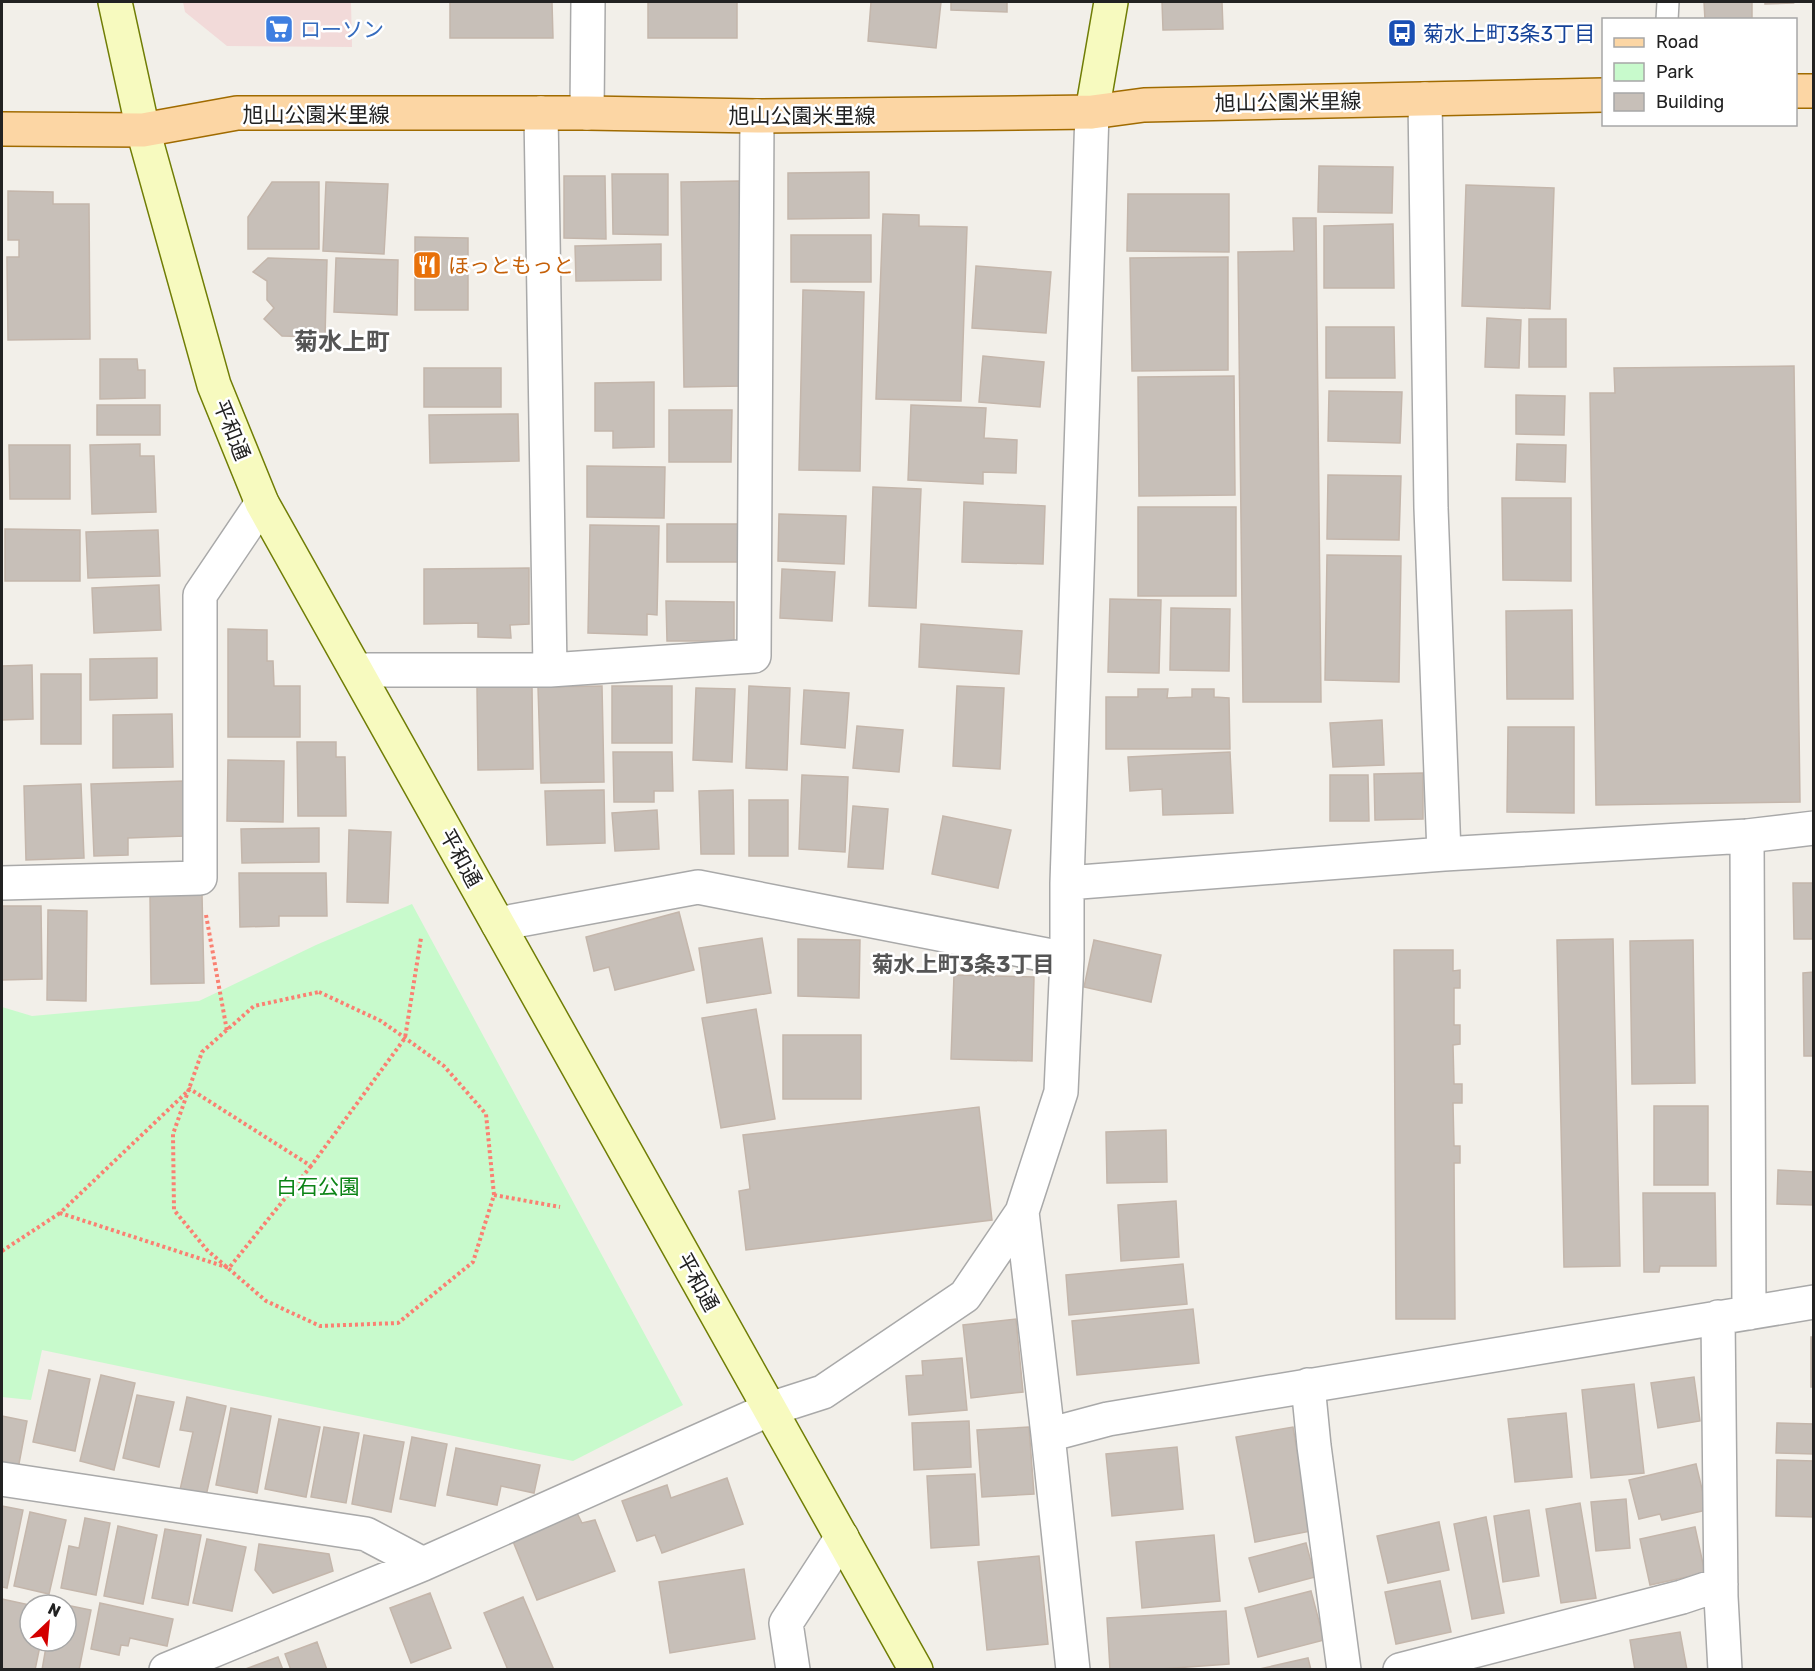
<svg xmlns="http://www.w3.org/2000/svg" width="1815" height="1671" font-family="Rubik,'Noto Sans JP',sans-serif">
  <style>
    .commercial { fill: #f2dad9 }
    .park { fill: #c8facc }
    .building { fill: #c7bfb8; stroke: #c4b6ab; stroke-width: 1.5 }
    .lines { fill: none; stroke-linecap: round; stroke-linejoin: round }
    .lane-casing { stroke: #a9a9a9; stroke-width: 24 }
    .street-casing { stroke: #a9a9a9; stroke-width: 36 }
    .secondary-casing { stroke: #707d05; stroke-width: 36 }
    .primary-casing { stroke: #a06b00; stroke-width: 36 }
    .path { stroke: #fa8072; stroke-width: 4; stroke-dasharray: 3 3; stroke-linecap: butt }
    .lane { stroke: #fff; stroke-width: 21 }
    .street { stroke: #fff; stroke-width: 33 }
    .secondary { stroke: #f7fabf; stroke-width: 33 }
    .primary { stroke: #fcd6a4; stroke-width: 33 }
    .labels { text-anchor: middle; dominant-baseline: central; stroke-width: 5; stroke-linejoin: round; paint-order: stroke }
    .shop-label { font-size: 21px; fill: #366cbe; stroke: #fff; text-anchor: start }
    .transit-label { font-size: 21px; fill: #164399; stroke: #fff; text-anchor: start }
    .street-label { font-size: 21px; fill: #222; stroke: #fff }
    .food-label { font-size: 21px; fill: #c56008; stroke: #fff; text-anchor: start }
    .park-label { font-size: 21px; fill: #0c8416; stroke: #fff }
    .neighbourhood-label { font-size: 22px; font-weight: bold; fill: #555; stroke: #fff }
    .quarter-label { font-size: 24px; font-weight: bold; fill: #555; stroke: #fff }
  </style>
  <rect width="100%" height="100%" fill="#f2efe9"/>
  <path class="commercial" d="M183,2H351L352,47L227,46L185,12Z"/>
  <path class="park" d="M412,904L683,1405L573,1461L42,1350L31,1400L2,1397V1007L32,1016L199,1001L316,945Z"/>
  <path class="building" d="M450,2H552L553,38H450Z
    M648,2H737V38H648Z
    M871,2H941L936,48L868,41Z
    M951,2H1007V12L951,10Z
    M1162,2H1222L1223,29L1163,30Z
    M1704,2H1752V20H1705Z
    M1765,2H1792L1793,3L1765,4Z
    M1319,166L1393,167L1392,213L1318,212Z
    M869,172V218L788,219V173Z
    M612,174H668V235L613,234Z
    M564,176H605L606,239L564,238Z
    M739,181L743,386L684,387L681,182Z
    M272,182H319V249H248V217Z
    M326,182L388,184L384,254L323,251Z
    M1466,185L1554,188L1550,309L1462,306Z
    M8,191L53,192V204H89L90,339L8,340L7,257H19V240H8Z
    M1128,194H1229V252L1127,251Z
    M883,214L919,215V226L967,227L961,401L876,399Z
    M1293,218H1316L1321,702H1243L1238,252L1294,251Z
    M1393,224L1394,288H1324V226Z
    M791,235H871V282H791Z
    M415,237L468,238V310H415Z
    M661,244V280L576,281L575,246Z
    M1228,257V370L1132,371L1130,258Z
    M268,258L327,260L325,337L282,336L264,319L274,308L267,300V281L253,272Z
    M336,258L398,260L397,315L334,312Z
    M976,266L1051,272L1046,333L972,328Z
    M803,290L864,292L860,471L799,470Z
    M1487,318L1521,320L1519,368L1485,367Z
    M1529,319H1566V367H1529Z
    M1326,327H1394L1395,378H1326Z
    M983,356L1044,362L1040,407L979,402Z
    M100,359H137L138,370H145V398L100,399Z
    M1794,366L1800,802L1596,805L1590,393H1615L1614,368Z
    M424,368H501V407H424Z
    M1234,376L1235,495L1139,496L1138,377Z
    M654,382V447L613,448V431H595V383Z
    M1329,391L1402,392L1400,443L1328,441Z
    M1516,395L1565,396L1564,435L1516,434Z
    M97,405H160V435H97Z
    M911,405L986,408L984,438L1017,440L1016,473L983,472V484L908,480Z
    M669,410H732L731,462H669Z
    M518,414L519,461L430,463L429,415Z
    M140,444V456H154L156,512L92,514L90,445Z
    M1517,444L1566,445L1565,482L1516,480Z
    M9,445H70V499H10Z
    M587,466L665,467L664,518L587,517Z
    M1328,475L1401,476L1399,540L1327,539Z
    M873,487L921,489L916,608L869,606Z
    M1502,498H1571V581L1503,580Z
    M964,502L1045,506L1043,564L962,562Z
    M1138,507H1236V596H1138Z
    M779,514L846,516L844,564L778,561Z
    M667,524H740V562H667Z
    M590,525L659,526L657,615L647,614V635L588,633Z
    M5,529L80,530V581H5Z
    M158,530L160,576L88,578L86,532Z
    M1327,555L1401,556L1399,682L1325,680Z
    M529,568V624L510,625L511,638L478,637V623L424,624V569Z
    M782,569L835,572L832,621L780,618Z
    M159,585L161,630L94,633L92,588Z
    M1110,599L1161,600L1159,673L1108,672Z
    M666,601L734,602V641H667Z
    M1171,608L1230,609L1229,671L1170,670Z
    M1572,610L1573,699H1507L1506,611Z
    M921,624L1022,631L1019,674L919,667Z
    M228,629L267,630V661H273L274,686H300V737H228Z
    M157,658V698L90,700V659Z
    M32,665L33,719L2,720V666Z
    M41,674H81V744H41Z
    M532,686L533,769L478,770L477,687Z
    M602,686L604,782L541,783L538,687Z
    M612,686H672V743H612Z
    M749,686L790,688L787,770L746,768Z
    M957,686L1004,688L1000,769L953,766Z
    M696,688L735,689L732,762L693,760Z
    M1138,689H1168L1167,698L1192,697V689H1214V697L1229,698L1230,749H1106V697H1138Z
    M804,690L849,693L845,748L801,744Z
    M172,714L173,767L113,768V715Z
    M1382,720L1384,765L1333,767L1330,723Z
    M857,726L903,730L899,772L853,768Z
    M1508,727H1574V813L1507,812Z
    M297,742H336V757H345L346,816H298Z
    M613,752H672L673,791H654V802H614Z
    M1230,752L1233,813L1163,815L1162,789L1130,791L1128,757Z
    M228,760L284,761L283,822L227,821Z
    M1423,773V819L1375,820L1374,774Z
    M802,775L848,777L845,852L799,849Z
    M1330,775H1368L1369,821H1330Z
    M184,781L185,836L128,838V855L94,856L91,784Z
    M81,784L84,858L26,860L24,786Z
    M604,790L605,843L547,845L545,791Z
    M733,790L734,854H701L699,791Z
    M749,800H788V856H749Z
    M853,806L888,809L883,869L848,867Z
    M657,810L659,849L615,851L612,813Z
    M943,816L1011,830L998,888L932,874Z
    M319,828V862L242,863L241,829Z
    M349,830L391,832L388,903L347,902Z
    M239,873H326L327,916H279V926L240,927Z
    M1793,883H1814V939H1794Z
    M202,894L204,983L151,984L150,895Z
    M2,906H41L42,979L2,980Z
    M48,910L87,911L86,1001L47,1000Z
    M679,912L694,970L615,990L609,967L594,971L586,937Z
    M762,938L771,993L707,1003L699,948Z
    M798,939L860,940L859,998L798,996Z
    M1613,939L1620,1266L1564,1267L1557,940Z
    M1094,940L1161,955L1151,1002L1084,987Z
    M1693,940L1695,1083L1632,1084L1630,941Z
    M1394,950H1453V971L1460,970V988H1454V1025H1460V1044L1453,1045L1454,1084H1462V1103H1453L1454,1146H1460V1163H1454L1455,1319H1396Z
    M1814,972V1056H1804L1803,973Z
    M954,975L1034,977L1032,1061L951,1059Z
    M756,1009L775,1119L721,1128L702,1018Z
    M783,1035H861V1099H783Z
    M1654,1106H1708V1185H1654Z
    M979,1107L992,1220L746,1250L739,1191L750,1189L743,1135Z
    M1166,1130L1167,1182L1107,1183L1106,1132Z
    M1778,1170L1814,1172V1205L1777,1204Z
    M1643,1193H1715L1716,1266H1660L1659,1272H1644Z
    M1176,1201L1179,1257L1121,1261L1118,1205Z
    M1183,1264L1187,1304L1069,1315L1066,1275Z
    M1193,1309L1199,1363L1077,1375L1072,1321Z
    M1016,1319L1023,1392L971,1398L963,1325Z
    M1811,1337H1814V1387H1811Z
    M962,1358L967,1410L909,1415L906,1376L923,1375L922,1361Z
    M49,1370L90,1379L75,1451L33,1442Z
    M101,1375L135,1383L114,1470L80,1461Z
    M1694,1377L1700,1421L1658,1428L1651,1383Z
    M1634,1384L1644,1473L1591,1478L1582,1390Z
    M137,1395L174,1402L159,1467L123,1458Z
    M187,1397L226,1406L206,1496L180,1490L193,1432L180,1430Z
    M231,1408L271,1416L257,1493L216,1485Z
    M1566,1413L1572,1477L1515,1482L1508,1419Z
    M2,1416L27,1421L18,1469L2,1466Z
    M279,1419L320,1427L306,1497L265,1489Z
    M969,1421L971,1467L914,1470L912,1423Z
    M1777,1423L1814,1424V1454L1776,1453Z
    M324,1427L359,1433L346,1503L311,1497Z
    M1029,1427L1034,1494L982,1497L977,1430Z
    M1293,1427L1311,1531L1255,1542L1236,1437Z
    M364,1435L404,1442L391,1512L352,1504Z
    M412,1437L447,1444L435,1506L400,1499Z
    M1177,1447L1183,1509L1112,1516L1106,1454Z
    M456,1448L540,1465L534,1493L501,1486L497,1505L447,1495Z
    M1777,1460L1814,1461V1517L1776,1516Z
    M1696,1464L1707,1510L1662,1520L1660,1514L1639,1519L1629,1480Z
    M975,1474L979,1545L931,1548L927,1476Z
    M727,1478L743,1524L662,1553L655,1535L637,1541L622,1501L667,1485L671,1498Z
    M1626,1499L1630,1548L1596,1551L1591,1502Z
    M1580,1503L1596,1598L1561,1603L1546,1509Z
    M2,1506L23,1510L7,1588L2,1587Z
    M1529,1510L1539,1576L1503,1582L1494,1516Z
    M576,1511L582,1523L595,1520L615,1571L537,1600L512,1539Z
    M30,1512L66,1520L49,1594L14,1586Z
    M1486,1517L1504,1613L1472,1619L1454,1524Z
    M85,1518L110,1523L96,1595L61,1588L69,1546L79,1548Z
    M1439,1522L1449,1570L1388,1583L1377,1536Z
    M118,1526L157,1535L143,1604L104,1596Z
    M1695,1527L1705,1573L1650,1585L1640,1539Z
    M165,1529L201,1535L188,1605L152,1598Z
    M1214,1535L1220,1601L1142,1608L1136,1542Z
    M207,1539L246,1547L232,1611L193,1603Z
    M1306,1543L1315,1577L1259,1592L1249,1558Z
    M259,1544L329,1554L333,1571L273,1593L255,1570Z
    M1039,1556L1048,1644L987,1650L978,1562Z
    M744,1569L755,1639L670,1653L659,1582Z
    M1440,1581L1451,1632L1396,1644L1385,1592Z
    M1311,1591L1324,1640L1258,1657L1245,1608Z
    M430,1593L451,1648L411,1663L390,1608Z
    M523,1597L554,1670H508L484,1613Z
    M2,1599L30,1605V1641H41L35,1670H9L2,1668Z
    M100,1603L173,1619L167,1646L130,1638L128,1646L121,1645L119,1655L91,1649Z
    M66,1605L91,1610L79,1670H42L47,1641H66Z
    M1226,1611L1229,1664L1147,1670H1110L1107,1618Z
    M1680,1632L1687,1670H1635L1630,1640Z
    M317,1642L327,1670H291L285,1654Z
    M278,1657L283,1670H243Z
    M1308,1658L1311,1670H1255Z"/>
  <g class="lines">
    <g class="lane-casing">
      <path id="lane" d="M1667,20L1668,2"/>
    </g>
    <g class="street-casing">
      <path id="street" d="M1425,99L1431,508L1444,854
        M541,113L550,670L754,656L757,116
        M587,113L588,2
        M356,670H550
        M1747,836L1749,1313
        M2,883L200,878V595L262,503
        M1067,883L1444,854L1747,836L1814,828
        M498,924L698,887L1067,959
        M1022,1212L1048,1435L1073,1670
        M1718,1317L1721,1597L1725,1670
        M1308,1385L1314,1446L1344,1670
        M1048,1435L1108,1419L1814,1302
        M2,1479L366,1534L423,1564
        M166,1670L423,1564L770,1409L823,1392L965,1296L1022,1212L1061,1092L1067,959V883L1092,112
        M793,1670L786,1623L842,1537
        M1400,1670L1682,1597L1721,1584"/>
    </g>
    <g class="secondary-casing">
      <path id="secondary" d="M115,2L143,130L214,385L262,503L916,1670
        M1092,112L1111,2"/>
    </g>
    <g class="primary-casing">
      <path id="primary" d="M1796,91H1814
        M2,129L143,130L237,113H587L757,116L1092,112L1144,105L1604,95"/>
    </g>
    <path class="path" d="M206,915L227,1031
      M319,992L381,1021L405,1038L444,1066L486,1114L494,1195L473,1262L398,1323L320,1326L266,1301L207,1250L174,1210L173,1134L202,1052L254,1006Z
      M311,1166L229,1268L60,1213L190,1089L311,1166L405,1038L421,938
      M494,1195L560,1207
      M2,1251L60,1213"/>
    <use href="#lane" class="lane"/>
    <use href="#street" class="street"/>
    <use href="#secondary" class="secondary"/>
    <use href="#primary" class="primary"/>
  </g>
  <defs>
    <g id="supermarket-square" transform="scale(1.5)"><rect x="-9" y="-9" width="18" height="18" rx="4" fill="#3f7fe0" stroke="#fff"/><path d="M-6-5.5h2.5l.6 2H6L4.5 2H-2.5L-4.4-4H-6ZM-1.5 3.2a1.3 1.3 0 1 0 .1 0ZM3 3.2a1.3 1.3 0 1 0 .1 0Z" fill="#fff"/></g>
    <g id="bus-square" transform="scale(1.5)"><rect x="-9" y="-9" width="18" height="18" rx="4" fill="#1a4fb4" stroke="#fff"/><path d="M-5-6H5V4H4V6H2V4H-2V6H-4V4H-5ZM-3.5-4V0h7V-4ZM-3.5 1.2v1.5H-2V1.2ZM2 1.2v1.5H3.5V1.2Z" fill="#fff"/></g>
    <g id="restaurant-square" transform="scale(1.5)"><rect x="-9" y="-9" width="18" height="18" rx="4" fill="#e8710a" stroke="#fff"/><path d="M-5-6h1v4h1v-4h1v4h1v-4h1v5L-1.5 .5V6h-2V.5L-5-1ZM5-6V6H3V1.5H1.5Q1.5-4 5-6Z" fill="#fff"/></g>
  </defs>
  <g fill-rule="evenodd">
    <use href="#supermarket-square" x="279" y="29"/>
    <use href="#bus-square" x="1402" y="33"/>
    <use href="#restaurant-square" x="427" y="265"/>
  </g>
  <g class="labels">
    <g class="shop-label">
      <text x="300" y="29">ローソン</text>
    </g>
    <g class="transit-label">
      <text x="1423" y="33">菊水上町3条3丁目</text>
    </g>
    <g class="street-label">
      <text transform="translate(1288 102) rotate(-1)">旭山公園米里線</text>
      <text x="316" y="114">旭山公園米里線</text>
      <text x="802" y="115">旭山公園米里線</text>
      <text transform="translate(232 430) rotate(68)">平和通</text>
      <text transform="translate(461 858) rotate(61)">平和通</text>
      <text transform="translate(698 1282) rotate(61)">平和通</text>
    </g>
    <g class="food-label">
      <text x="448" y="265">ほっともっと</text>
    </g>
    <g class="park-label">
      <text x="318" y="1186">白石公園</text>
    </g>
    <g class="neighbourhood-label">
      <text x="963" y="964">菊水上町3条3丁目</text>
    </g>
    <g class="quarter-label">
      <text x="342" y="342">菊水上町</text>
    </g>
  </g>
  <rect width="1815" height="1671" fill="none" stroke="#222222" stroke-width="6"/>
  <rect x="1602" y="18" width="195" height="108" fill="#ffffff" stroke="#a7a7a7" stroke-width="1.5"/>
  <rect x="1614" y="38" width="30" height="9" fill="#fcd6a4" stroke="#a7a7a7" stroke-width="1.5"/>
  <text x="1656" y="48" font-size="18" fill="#222222">Road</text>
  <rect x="1614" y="63" width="30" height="18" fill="#c8facc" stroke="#a7a7a7" stroke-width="1.5"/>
  <text x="1656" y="78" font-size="18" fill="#222222">Park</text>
  <rect x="1614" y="93" width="30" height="18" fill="#c7bfb8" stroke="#a7a7a7" stroke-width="1.5"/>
  <text x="1656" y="108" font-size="18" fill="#222222">Building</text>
  <g transform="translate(48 1623) rotate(26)"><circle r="28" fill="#ffffff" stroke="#a7a7a7" stroke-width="1.5"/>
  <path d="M0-4.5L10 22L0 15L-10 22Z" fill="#d40000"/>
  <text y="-9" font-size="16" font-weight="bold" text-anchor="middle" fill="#222222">N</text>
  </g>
</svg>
